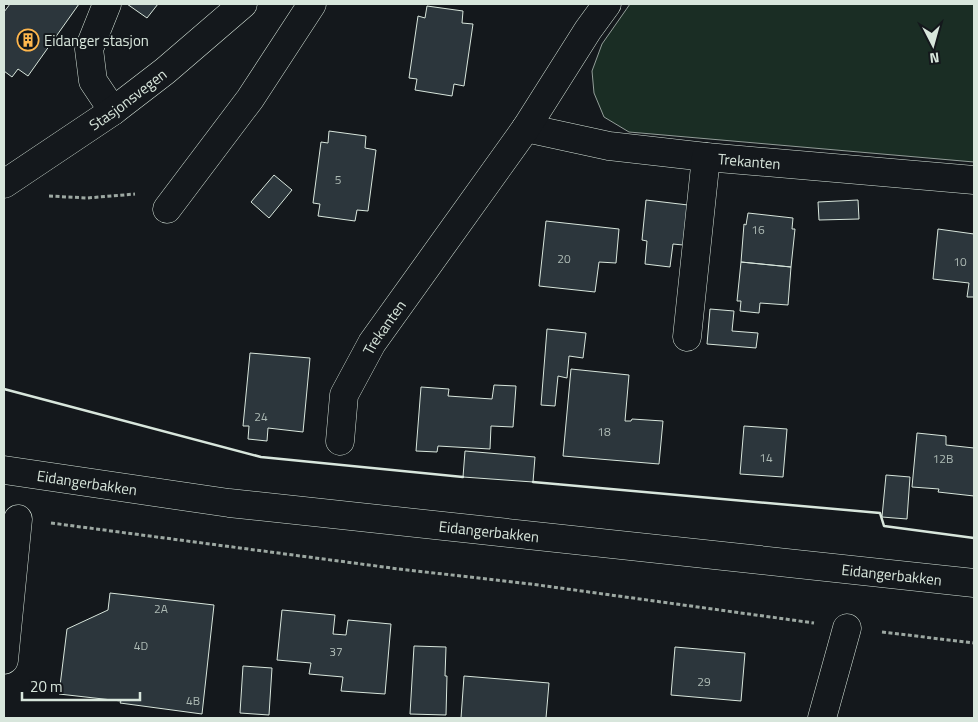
<svg xmlns="http://www.w3.org/2000/svg" width="978" height="722" font-family="'Titillium Web',sans-serif">
  <style>
    .green { fill: #1a2d24; stroke: #939e99 }
    .building { fill: #2c363c; stroke: #d8e6dc }
    .lines { fill: none; stroke-linecap: round; stroke-linejoin: round }
    .minor-casing { stroke: #d8e6dc; stroke-width: 29 }
    .major-casing { stroke: #d8e6dc; stroke-width: 29 }
    .path { stroke: #9da8a2; stroke-width: 3; stroke-dasharray: 4 2.5; stroke-linecap: butt }
    .minor { stroke: #14181c; stroke-width: 28 }
    .major { stroke: #14181c; stroke-width: 28 }
    .wall { stroke: #d8e6dc; stroke-width: 2.5 }
    .labels { text-anchor: middle; dominant-baseline: central; stroke-width: 4; stroke-linejoin: round; paint-order: stroke }
    .number-label { font-size: 12px; fill: #adbab4 }
    .poi-label { font-size: 15px; fill: #d8e6dc; stroke: #14181c; text-anchor: start }
    .street-label { font-size: 15px; fill: #d8e6dc; stroke: #14181c }
  </style>
  <rect width="100%" height="100%" fill="#14181c"/>
  <path class="green" d="M630,4H974V162L629,132L604,117L594,93L592,71L602,44Z"/>
  <path class="building" d="M10,4H79L28,76L18,69L12,77L4,71V12Z
    M127,4H158L147,18Z
    M427,6L463,11L462,23L473,24L464,86L454,84L452,96L415,90L417,79L409,78L418,16L425,18Z
    M329,131L366,136L365,148L376,150L368,211L357,210L355,221L318,216L320,204L313,203L321,142L328,143Z
    M274,175L292,190L269,218L251,202Z
    M646,200L688,205L683,245L673,244L670,267L645,264L647,241L642,240Z
    M858,200L859,219L819,220L818,202Z
    M748,213L793,218L792,229H795L791,267L741,262L744,224L746,225Z
    M546,221L619,229L616,263L599,262L595,292L539,286Z
    M938,229L974,234V297H967L969,283L933,279Z
    M741,262L791,267L788,305L760,303L759,313L740,311L741,301H737Z
    M710,309L734,311L732,331L758,333L756,348L707,344Z
    M547,329L586,333L583,358L569,356L567,378L558,376L555,406L541,405Z
    M250,353L310,358L303,432L268,428L267,441L248,439L249,426H243Z
    M571,369L629,375L625,421H631L632,419L663,421L659,464L563,456Z
    M494,385L516,386L513,427L491,426L490,449L438,446L437,452L416,451L421,387L449,389L448,396L492,399Z
    M744,426L787,429L783,477L740,474Z
    M917,433L946,436V445L974,448V496L938,492L939,489L912,487Z
    M465,451L535,457L533,482L463,477Z
    M886,475L910,477L907,519L882,517Z
    M110,593L214,605L202,714L120,703L121,701L59,694L67,629L108,610Z
    M282,610L335,615L333,634L346,635L348,620L391,624L385,694L341,691L343,677L309,674L311,663L277,660Z
    M414,646L446,647L445,676H447L446,715L410,714Z
    M675,647L745,653L741,701L671,695Z
    M243,666L272,668L269,715L240,713Z
    M464,676L549,683L546,718H461Z"/>
  <g class="lines">
    <g class="minor-casing">
      <g id="minor">
        <path d="M107,4L89,49L93,81L113,111"/>
        <path id="s1" d="M526,128L609,146L706,157L974,180"/>
        <path id="s2" d="M4,184L113,111L165,71L243,4"/>
        <path d="M167,209L250,99L312,4"/>
        <path d="M687,337L706,157"/>
        <path id="s3" d="M340,441L344,395L372,343L526,128L588,30L607,4"/>
        <path d="M4,660L18,519"/>
        <path d="M822,718L847,628"/>
      </g>
    </g>
    <g class="major-casing">
      <g id="major">
        <path id="s4" d="M4,470L229,503L974,583"/>
      </g>
    </g>
    <path class="path" d="M49,196L87,198L135,194
      M51,523L399,569L531,584L814,623
      M882,632L974,643"/>
    <use href="#minor" class="minor"/>
    <use href="#major" class="major"/>
    <path class="wall" d="M4,389L261,457L463,477
      M533,482L880,513L884,526L974,538"/>
  </g>
  <defs>
    <g id="building-ring" transform="scale(1.125)"><circle r="9.5" fill="#14181c" stroke="#ffb74d" stroke-width="1.5"/><path d="M-4-6H4V6H1V3H-1V6H-4ZM-2.5-4.3h1.7v1.8h-1.7ZM.8-4.3h1.7v1.8H.8ZM-2.5-1h1.7V.8h-1.7ZM.8-1h1.7V.8H.8Z" fill="#ffb74d"/></g>
  </defs>
  <g fill-rule="evenodd">
    <use href="#building-ring" x="28" y="40"/>
  </g>
  <g class="labels">
    <g class="number-label">
      <text x="338" y="179">5</text>
      <text x="758" y="229">16</text>
      <text x="564" y="258">20</text>
      <text x="960" y="261">10</text>
      <text x="261" y="416">24</text>
      <text x="604" y="431">18</text>
      <text x="766" y="457">14</text>
      <text x="943" y="458">12B</text>
      <text x="161" y="608">2A</text>
      <text x="141" y="645">4D</text>
      <text x="336" y="651">37</text>
      <text x="704" y="681">29</text>
      <text x="193" y="700">4B</text>
    </g>
    <g class="poi-label">
      <text x="44" y="40">Eidanger stasjon</text>
    </g>
    <g class="street-label">
      <text stroke="none"><textPath href="#s2" startOffset="150">Stasjonsvegen</textPath></text>
      <text stroke="none"><textPath href="#s1" startOffset="226">Trekanten</textPath></text>
      <text stroke="none"><textPath href="#s3" startOffset="125">Trekanten</textPath></text>
      <text stroke="none"><textPath href="#s4" startOffset="84">Eidangerbakken</textPath></text>
      <text stroke="none"><textPath href="#s4" startOffset="489">Eidangerbakken</textPath></text>
      <text stroke="none"><textPath href="#s4" startOffset="894">Eidangerbakken</textPath></text>
    </g>
  </g>
  <rect width="978" height="722" fill="none" stroke="#d8e6dc" stroke-width="10"/>
  <g transform="translate(933 45) rotate(174)" stroke="#14181c" stroke-width="4" paint-order="stroke">
  <path d="M0-4L9 19L0 12L-9 19Z" fill="#d8e6dc"/>
  <text y="-8" font-size="14" font-weight="bold" text-anchor="middle" fill="#d8e6dc">N</text>
  </g>
  <path d="M22 692v8h118v-8" fill="none" stroke="#d8e6dc" stroke-width="2.5"/>
  <text x="30" y="692" font-size="15" fill="#d8e6dc" stroke="#14181c" stroke-width="4" paint-order="stroke">20 m</text>
</svg>
